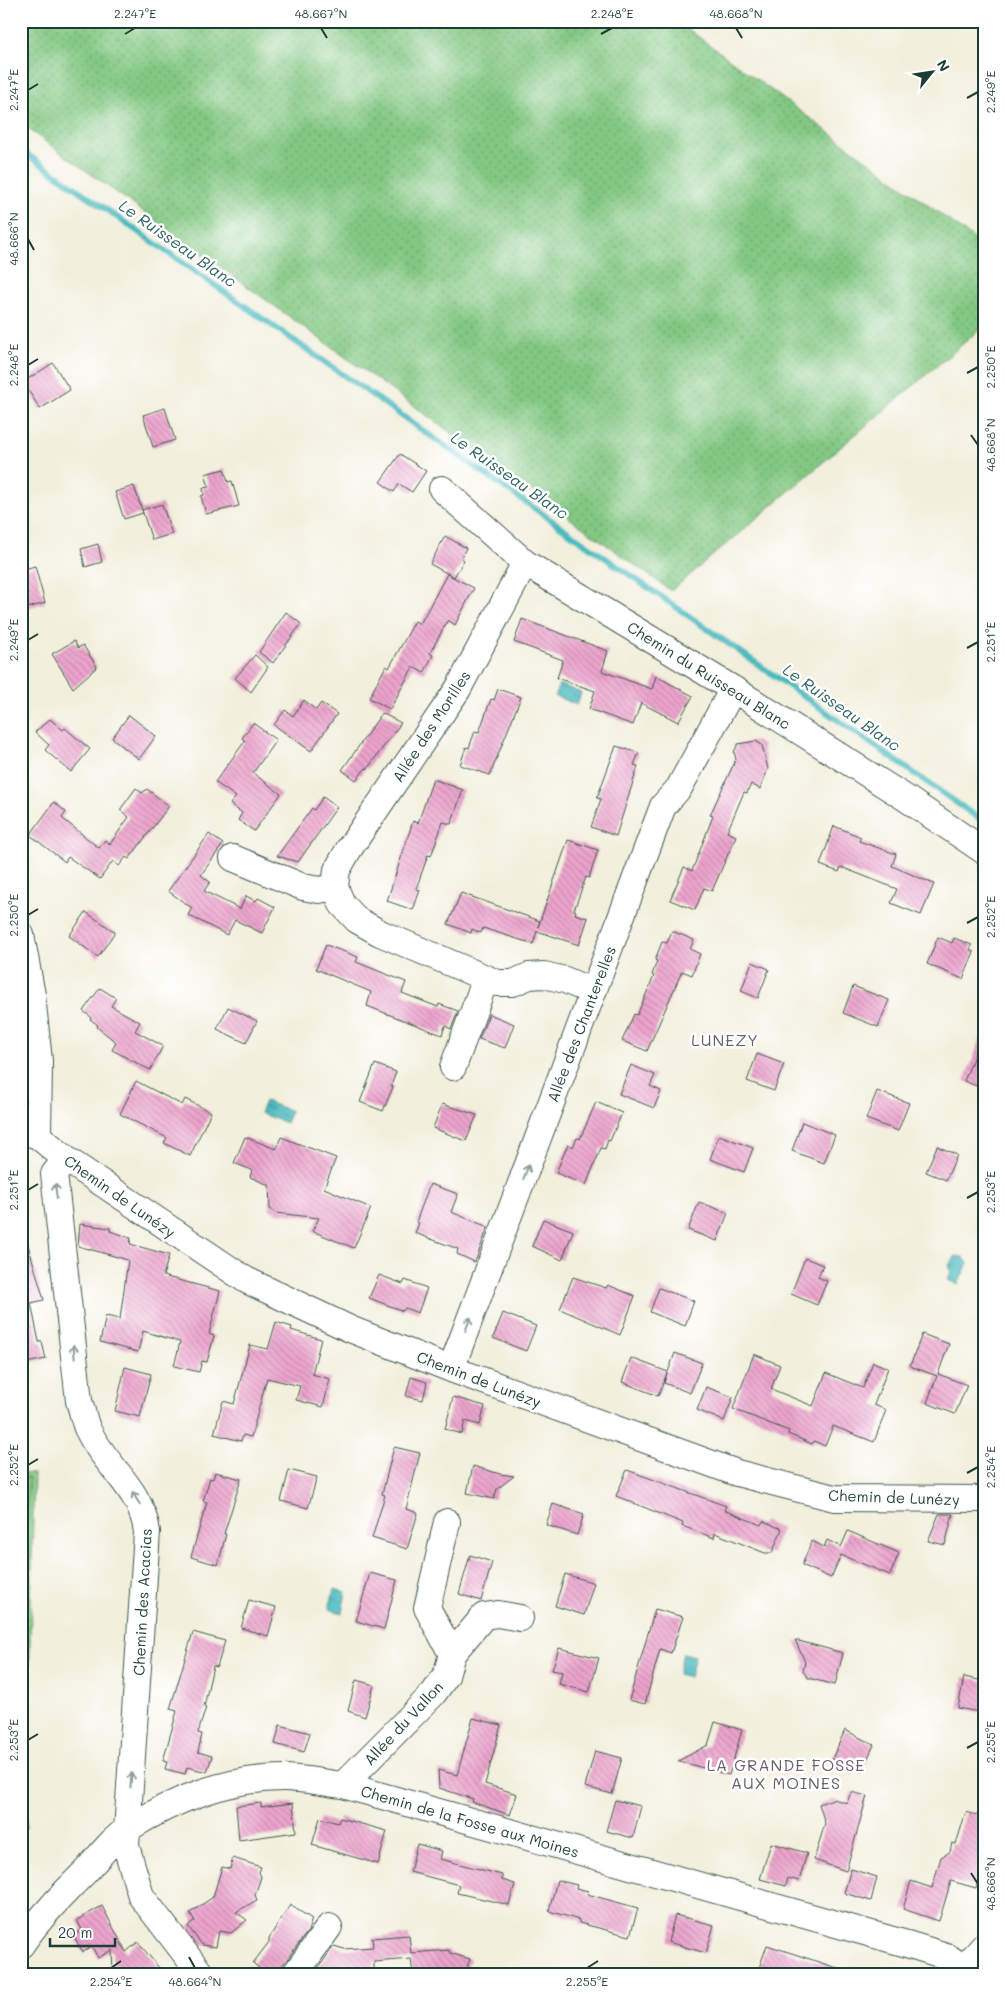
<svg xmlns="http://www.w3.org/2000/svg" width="1005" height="1995" font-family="Mali,sans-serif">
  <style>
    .grass { fill: url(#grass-dots); stroke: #50825b }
    .pitch { fill: #82c882; stroke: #50825b }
    .water { fill: url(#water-ripples); stroke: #357c7a }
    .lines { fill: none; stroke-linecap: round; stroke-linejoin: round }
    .stream { stroke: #4bbac0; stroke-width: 6 }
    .building { fill: url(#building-back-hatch) }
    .minor-casing { stroke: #3f584d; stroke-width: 28 }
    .minor { stroke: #fff; stroke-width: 26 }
    .oneway { stroke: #8f9e9a }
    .ticks { fill: none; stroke: #1f3d34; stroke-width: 2 }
    .labels { text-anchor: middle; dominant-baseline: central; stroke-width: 5; stroke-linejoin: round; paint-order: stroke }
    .street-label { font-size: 15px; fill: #1f3d34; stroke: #fff }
    .water-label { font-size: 16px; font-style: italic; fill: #2c625e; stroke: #fff }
    .neighbourhood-label { font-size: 16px; letter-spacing: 1px; fill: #67616a; stroke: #fff }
    .neatline { fill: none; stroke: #1f3d34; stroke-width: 2 }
    .ticks-label { font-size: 12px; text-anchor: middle; fill: #1f3d34 }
  </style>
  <defs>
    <pattern id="grass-dots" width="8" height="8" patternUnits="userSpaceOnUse" patternTransform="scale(1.25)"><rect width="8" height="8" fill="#82c882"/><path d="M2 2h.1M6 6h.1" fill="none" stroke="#6aa46b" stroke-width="1.8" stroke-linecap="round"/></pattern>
    <pattern id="water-ripples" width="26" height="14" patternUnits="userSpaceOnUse" patternTransform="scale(1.25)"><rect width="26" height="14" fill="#4bbac0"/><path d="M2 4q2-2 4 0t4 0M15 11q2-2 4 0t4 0" fill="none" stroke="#3e989d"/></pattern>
    <pattern id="building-back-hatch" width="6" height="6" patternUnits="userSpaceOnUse" patternTransform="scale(1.25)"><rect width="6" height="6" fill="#eda4cd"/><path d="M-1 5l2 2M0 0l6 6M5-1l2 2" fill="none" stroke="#bf87a7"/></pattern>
  </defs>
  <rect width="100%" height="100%" fill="#fff"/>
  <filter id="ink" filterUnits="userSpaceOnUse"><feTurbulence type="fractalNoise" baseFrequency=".02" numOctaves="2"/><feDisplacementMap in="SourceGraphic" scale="10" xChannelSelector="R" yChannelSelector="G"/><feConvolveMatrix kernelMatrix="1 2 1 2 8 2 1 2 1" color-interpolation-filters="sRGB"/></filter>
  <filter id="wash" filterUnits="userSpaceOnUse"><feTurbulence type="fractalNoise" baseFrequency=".0096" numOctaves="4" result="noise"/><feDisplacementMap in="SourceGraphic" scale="20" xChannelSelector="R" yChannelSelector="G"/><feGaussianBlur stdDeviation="1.12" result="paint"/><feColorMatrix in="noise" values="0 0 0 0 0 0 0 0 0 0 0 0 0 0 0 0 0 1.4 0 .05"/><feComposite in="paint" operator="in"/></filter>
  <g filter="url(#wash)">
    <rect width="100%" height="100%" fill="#f2efdc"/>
    <path class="grass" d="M21,21H677L984,246V326L671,591L21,124Z
      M21,1473L34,1474L26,1828L21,1827Z"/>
    <path class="pitch" d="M21,1477L29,1478L21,1597Z"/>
    <path class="water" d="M559,684L581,693L577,705L555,696Z
      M265,1101L291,1111L286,1123L260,1113Z
      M956,1256L963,1257L968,1263L958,1285L948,1280L951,1271L949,1265Z
      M334,1589L346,1592L342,1613L329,1609Z
      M683,1653L695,1656L690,1677L678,1674Z"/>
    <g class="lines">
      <path class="stream" d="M21,150L984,822"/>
    </g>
    <g id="blocks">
      <path class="building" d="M53,363L70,390L40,409L23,382Z
        M165,408L175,440L153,447L143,415Z
        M400,454L426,471L412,492L399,484L394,492L380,482Z
        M224,469L228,482L232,481L239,506L206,514L201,496L204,495L203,488L209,487L205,474Z
        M134,486L143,513L124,519L115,492Z
        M162,504L172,534L152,540L142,510Z
        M445,536L466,548L461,558L464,560L454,577L430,564Z
        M98,544L102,562L85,567L81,549Z
        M35,566L45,603L21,610V570Z
        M447,574L474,588L455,625L448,620L430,653L433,655L424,673L413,667L390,709L369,698L386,666L389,668L415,621L420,624Z
        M286,612L301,624L273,663L259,652Z
        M522,619L608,651L602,671L652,689L656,676L693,696L678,722L641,703L633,725L589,709L595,691L557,678L563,660L514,642Z
        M74,641L78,648L83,645L97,667L73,688L52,654Z
        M255,655L268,667L251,692L235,678Z
        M498,689L521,697L490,775L460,765L466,747L469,748L475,731L479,732L491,699L494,700Z
        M304,700L316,710L321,703L337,714L311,751L274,725L285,710L293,716Z
        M382,713L401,723L367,769L366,768L356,780L342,770Z
        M129,715L156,736L139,759L112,738Z
        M50,719L63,730L65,728L90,749L71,772L45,750L49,745L35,732Z
        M253,723L276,740L253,773L281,794L254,831L238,820L242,813L230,804L236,797L215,782L245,741L242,738Z
        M756,741L762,745L768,769L760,789L751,784L747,793L744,792L727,832L736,836L712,891L704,888L695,910L670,900L684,867L692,871L713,816L710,815L736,759L734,752L738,744Z
        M616,746L639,753L634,765L638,766L616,836L591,827L601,799L597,798Z
        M433,779L463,790L451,824L443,822L431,856L428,855L416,889L420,890L413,910L387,901L413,821L418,823Z
        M136,788L142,793L147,789L169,806L129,859L126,857L119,866L113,861L100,879L68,857L65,862L30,835L54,802L66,812L62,818L99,848L105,840L110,844L129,817L120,810Z
        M323,797L337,807L298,862L277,856L312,808L314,810Z
        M834,826L861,837L859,841L896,854L892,866L934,884L921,915L891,903L897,889L841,867L839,872L820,865Z
        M209,834L223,844L201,875L210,882L204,891L240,909L246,896L256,901L258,898L275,907L262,933L235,920L227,935L188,915L192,908L168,891Z
        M568,840L598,850L589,878L586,877L574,910L576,911L575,914L588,918L579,945L537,931L533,944L483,928L481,933L472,929L471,933L448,924L461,893L540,921L538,927Z
        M86,912L115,932L98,957L69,936Z
        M672,931L694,940L690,949L700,954L692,975L682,971L647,1051L622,1041L634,1014L637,1015L654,976L652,975L657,961L655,960L662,942L667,943Z
        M938,937L952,943L954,938L972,945L970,950L974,952L963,979L927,964Z
        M326,945L358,957L356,962L406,982L402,993L438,1007L439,1004L458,1011L451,1029L445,1026L442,1035L367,1006L371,992L316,969Z
        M752,962L769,969L758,998L741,991Z
        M853,986L889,1000L878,1027L843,1013Z
        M100,988L116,998L111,1006L140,1022L135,1031L163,1046L150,1070L112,1050L116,1042L97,1027L98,1025L90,1019L91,1017L83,1011Z
        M228,1007L257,1021L246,1043L217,1029Z
        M489,1014L514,1024L505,1048L479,1039Z
        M983,1033H984V1089L964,1081Z
        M757,1054L784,1064L774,1091L747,1081Z
        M375,1064L396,1072L391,1086L393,1087L383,1111L360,1102Z
        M631,1065L655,1075L650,1086L661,1091L654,1108L619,1094Z
        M136,1081L182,1105L185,1099L211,1112L190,1156L164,1143L167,1138L120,1114Z
        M877,1091L909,1103L898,1131L866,1119Z
        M596,1102L622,1113L610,1141L608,1140L605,1149L601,1148L586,1185L556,1173L568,1144L573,1147L577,1138L580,1139Z
        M442,1104L477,1115L466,1141L433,1128Z
        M802,1122L835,1135L824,1163L792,1151Z
        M719,1135L753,1148L744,1172L710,1159Z
        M245,1137L276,1149L281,1137L336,1158L324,1188L371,1208L354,1248L312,1231L319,1218L276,1213L270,1209L269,1185L250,1177L252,1170L234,1163Z
        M937,1146L957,1155L946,1180L926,1172Z
        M430,1184L458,1194L451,1212L488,1227L475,1262L457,1254L458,1249L415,1233L419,1223L416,1222Z
        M699,1202L728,1213L717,1241L688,1230Z
        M543,1219L573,1231L562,1260L532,1246Z
        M80,1224L110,1228V1231L131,1238L130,1244L169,1255L163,1276L220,1291L209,1334L214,1336L207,1362L202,1361L199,1372L174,1366L180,1342L143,1331L138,1352L100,1342L106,1316L120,1319L128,1260L78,1246Z
        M28,1245L44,1300L31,1303L39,1342H42L46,1359L21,1364V1246Z
        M805,1258L823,1265L818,1277L827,1281L817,1305L791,1294Z
        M379,1275L403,1284L405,1280L427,1288L418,1313L405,1308L403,1311L369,1298Z
        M573,1277L606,1288L608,1285L635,1296L620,1335L560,1309Z
        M659,1288L694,1301L685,1326L650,1312Z
        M503,1313L536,1326L526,1351L493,1338Z
        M276,1322L292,1327L291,1330L321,1339L312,1374L330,1379L323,1407L296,1400L300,1386L267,1378L251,1437L243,1435L241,1441L214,1434L223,1401L234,1404L250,1345L268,1349Z
        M922,1334L949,1344L938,1374L967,1385L955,1414L927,1403L937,1376L910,1366Z
        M675,1353L702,1363L690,1393L664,1383L667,1373L658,1396L622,1382L631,1358L668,1372Z
        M754,1354L780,1365L771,1389L813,1406L826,1373L863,1388L873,1362L888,1368L874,1405L886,1410L874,1442L833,1426L825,1446L814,1441L812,1444L788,1434L789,1431L733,1409Z
        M125,1367L151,1374L140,1417L115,1411Z
        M411,1377L427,1382L423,1400L406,1396Z
        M706,1387L733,1397L724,1421L697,1410Z
        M453,1397L485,1406L480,1425L465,1421L462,1434L445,1429Z
        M394,1447L420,1453L406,1509L418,1513L407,1549L372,1538L385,1495L382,1494Z
        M473,1466L500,1474L514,1476L497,1489L494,1499L467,1493Z
        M289,1470L317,1477L308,1508L281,1501Z
        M627,1470L726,1506L724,1510L761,1525L763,1521L782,1529L772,1553H765L715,1533L714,1538L682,1526L683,1523L616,1496Z
        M215,1472L241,1479L224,1534H226L218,1565L191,1557L207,1502L203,1501L210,1478L213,1479Z
        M553,1504L584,1514L577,1535L546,1525Z
        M939,1514H953L945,1545L928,1541Z
        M848,1531L899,1553L890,1575L841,1555L831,1578L802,1565L812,1541L824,1547L827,1540L841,1547Z
        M470,1555L492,1562L481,1601L459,1594Z
        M370,1573L397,1580L384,1629L356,1621Z
        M565,1574L594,1583L584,1615L555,1606Z
        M249,1600L276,1607L268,1636L241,1628Z
        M655,1609L683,1617L671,1653L660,1649L645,1704L629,1700Z
        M193,1632L225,1641L217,1667L213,1666L204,1707H206L198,1733L202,1734L198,1752L212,1756L207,1772L187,1767L185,1774L165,1769L167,1762L163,1761L177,1711L170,1709Z
        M795,1640L843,1653L835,1685L808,1678L803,1671L805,1662Z
        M559,1648L599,1658L589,1692L559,1684L562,1672L552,1670Z
        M964,1677L984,1681V1713L958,1708Z
        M356,1680L374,1685L365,1717L348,1711Z
        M473,1718L501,1725L485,1784L517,1794L510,1815L472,1802L473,1799L439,1788L438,1770L457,1775Z
        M715,1722L742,1730L729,1775L678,1761L708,1745Z
        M280,1725L310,1733L304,1752L275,1744Z
        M845,1730L874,1745L861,1772L832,1759Z
        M595,1751L622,1758L612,1794L585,1787Z
        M851,1792L867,1796L846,1871L814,1860L825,1823L819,1804L833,1799L847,1803Z
        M615,1800L641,1806L633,1838L606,1831Z
        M261,1803V1807L293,1803L296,1832L239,1840L236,1806Z
        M966,1812L984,1817V1877L980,1875L976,1888L951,1881L939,1921L903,1909L911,1881L932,1888L941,1857L950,1852L952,1843L956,1844Z
        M320,1818L338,1823L340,1818L387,1831L378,1864L312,1845Z
        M771,1843L807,1853L799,1881L788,1878L786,1886L760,1879Z
        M417,1844L442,1851L440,1859L502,1875V1880L515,1884L509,1905L457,1893L459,1885L410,1872Z
        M233,1858L261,1867L259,1872L261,1877L255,1895L257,1900L236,1912L247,1920L231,1933L219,1931L216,1947L202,1945L188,1926L195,1921L190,1913L213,1897L222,1867L230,1869Z
        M851,1869L877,1877L871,1901L844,1893Z
        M557,1880L577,1885L576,1888L588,1891L587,1894L638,1908L630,1936L579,1923V1920L549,1911Z
        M290,1905L312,1919L308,1931L276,1974H266L253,1963L269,1942V1938Z
        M102,1906L126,1952L138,1942L164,1974H113L112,1950L98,1958L92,1947L83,1952L73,1935L82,1930L77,1920Z
        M675,1915L714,1925L706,1953L668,1942Z
        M409,1935L411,1953L449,1950L450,1953L470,1959L465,1974H413L411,1959L374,1962V1970H371L372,1974H314L334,1946L344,1949L373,1947L372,1938Z
        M767,1945L843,1970V1974H757Z"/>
    </g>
  </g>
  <g filter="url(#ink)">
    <use href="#blocks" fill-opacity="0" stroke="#3f584d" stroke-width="1"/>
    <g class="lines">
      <g class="minor-casing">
        <path id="minor" d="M442,489L525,563L733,689L904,797L984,851
          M525,563L458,689L349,849L337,870L335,887L342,904L357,920L380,933L497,983H513L529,976L544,975L565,980L593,992
          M233,858L303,887L319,890L335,887
          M21,935L32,995L39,1061L38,1136
          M453,1067L486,978
          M21,1130L38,1136L66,1159L246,1280L350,1329L451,1369L737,1473L834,1498L984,1499
          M66,1159L54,1174L79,1401C82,1410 84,1420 87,1428C105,1467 141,1487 147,1532L126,1846L141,1896L201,1974
          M451,1369L663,806L679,788L733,689
          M452,1654L484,1616L498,1614L520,1618
          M343,1785L433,1694L446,1676L452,1654L427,1608L447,1522
          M21,1945C40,1917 63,1894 86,1871C99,1857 113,1838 129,1828C174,1799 229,1778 283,1778C303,1778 323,1783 343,1785L907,1944L946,1956L964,1968
          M295,1974L329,1927
          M959,1974L984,1946"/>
      </g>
      <use href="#minor" class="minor"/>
    </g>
    <defs><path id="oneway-shaft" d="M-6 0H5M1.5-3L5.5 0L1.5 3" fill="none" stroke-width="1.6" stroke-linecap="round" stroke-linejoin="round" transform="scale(1.25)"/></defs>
    <g class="oneway">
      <use href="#oneway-shaft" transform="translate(526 1172) rotate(-69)"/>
      <use href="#oneway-shaft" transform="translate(56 1191) rotate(-97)"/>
      <use href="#oneway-shaft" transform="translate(468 1324) rotate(-69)"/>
      <use href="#oneway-shaft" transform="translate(74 1352) rotate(-96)"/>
      <use href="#oneway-shaft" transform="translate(136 1498) rotate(-121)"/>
      <use href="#oneway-shaft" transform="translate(131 1780) rotate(-86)"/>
    </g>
  </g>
  <path class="ticks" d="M321,28L327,38M736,28L742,38M125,34L135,28M601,34L612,28M28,90L38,84M967,98L978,92M28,239L34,250M28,365L38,359M967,373L978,367M971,435L978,445M28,640L38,634M967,648L978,642M28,915L38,909M967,923L978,917M28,1190L38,1184M967,1198L978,1192M28,1465L38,1459M967,1473L978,1467M28,1740L38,1734M967,1748L978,1742M971,1873L978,1884M189,1957L195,1968M111,1968L121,1961M587,1968L598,1961"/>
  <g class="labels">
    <g class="street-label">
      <text transform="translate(709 675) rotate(32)">Chemin du Ruisseau Blanc</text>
      <text transform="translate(431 726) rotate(-57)">Allée des Morilles</text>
      <text transform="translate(581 1024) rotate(-69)">Allée des Chanterelles</text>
      <text transform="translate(120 1196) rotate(35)">Chemin de Lunézy</text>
      <text transform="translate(479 1379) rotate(21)">Chemin de Lunézy</text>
      <text transform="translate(894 1497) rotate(2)">Chemin de Lunézy</text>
      <text transform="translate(142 1602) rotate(-87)">Chemin des Acacias</text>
      <text transform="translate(403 1723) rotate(-47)">Allée du Vallon</text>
      <text transform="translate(470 1821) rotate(16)">Chemin de la Fosse aux Moines</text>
    </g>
    <g class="water-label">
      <text transform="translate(178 243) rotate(35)">Le Ruisseau Blanc</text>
      <text transform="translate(510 475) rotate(35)">Le Ruisseau Blanc</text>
      <text transform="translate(842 707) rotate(35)">Le Ruisseau Blanc</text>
    </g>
    <g class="neighbourhood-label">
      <text x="725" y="1039">LUNEZY</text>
      <text x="786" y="1764">LA GRANDE FOSSE<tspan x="786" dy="18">AUX MOINES</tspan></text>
    </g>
  </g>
  <rect width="1005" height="1995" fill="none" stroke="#fff" stroke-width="55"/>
  <g transform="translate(932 72) rotate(60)" stroke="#ffffff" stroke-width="4" paint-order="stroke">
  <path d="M0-4L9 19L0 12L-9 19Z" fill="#1f3d34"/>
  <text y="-8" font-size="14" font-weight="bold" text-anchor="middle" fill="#1f3d34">N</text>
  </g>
  <path d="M50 1938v8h65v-8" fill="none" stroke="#1f3d34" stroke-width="2.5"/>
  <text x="58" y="1938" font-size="15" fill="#1f3d34" stroke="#ffffff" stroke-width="4" paint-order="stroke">20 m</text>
  <rect x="28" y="28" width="950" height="1940" class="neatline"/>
  <g class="ticks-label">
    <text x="135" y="18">2.247°E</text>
    <text x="321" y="18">48.667°N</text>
    <text x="612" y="18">2.248°E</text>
    <text x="736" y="18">48.668°N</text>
    <text transform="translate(14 90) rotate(-90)" y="4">2.247°E</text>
    <text transform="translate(991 92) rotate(-90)" y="4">2.249°E</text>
    <text transform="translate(14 239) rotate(-90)" y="4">48.666°N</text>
    <text transform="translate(14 365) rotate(-90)" y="4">2.248°E</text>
    <text transform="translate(991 367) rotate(-90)" y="4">2.250°E</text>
    <text transform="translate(991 445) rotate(-90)" y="4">48.668°N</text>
    <text transform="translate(14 640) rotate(-90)" y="4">2.249°E</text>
    <text transform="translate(991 642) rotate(-90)" y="4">2.251°E</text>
    <text transform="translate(14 915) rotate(-90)" y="4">2.250°E</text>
    <text transform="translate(991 917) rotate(-90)" y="4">2.252°E</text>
    <text transform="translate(14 1190) rotate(-90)" y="4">2.251°E</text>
    <text transform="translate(991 1192) rotate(-90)" y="4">2.253°E</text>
    <text transform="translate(14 1465) rotate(-90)" y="4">2.252°E</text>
    <text transform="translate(991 1467) rotate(-90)" y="4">2.254°E</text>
    <text transform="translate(14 1740) rotate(-90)" y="4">2.253°E</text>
    <text transform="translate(991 1742) rotate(-90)" y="4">2.255°E</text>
    <text transform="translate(991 1884) rotate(-90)" y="4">48.666°N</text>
    <text x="111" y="1986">2.254°E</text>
    <text x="195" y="1986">48.664°N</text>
    <text x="587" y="1986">2.255°E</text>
  </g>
</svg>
